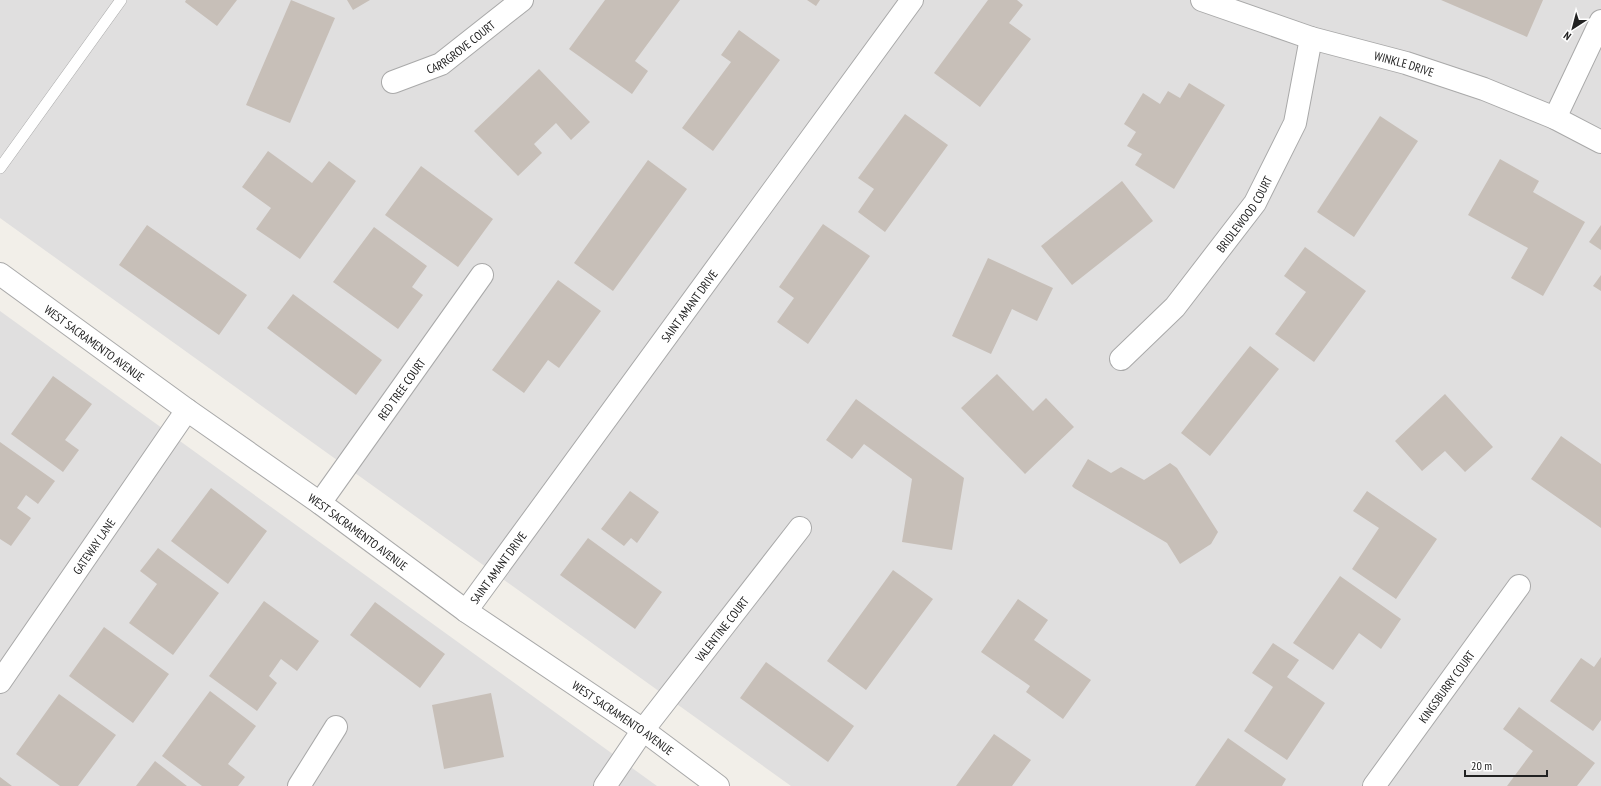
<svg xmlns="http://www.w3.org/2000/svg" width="1601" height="786" font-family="'PT Sans Narrow',sans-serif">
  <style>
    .residential { fill: #e0dfdf }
    .building { fill: #c7bfb8 }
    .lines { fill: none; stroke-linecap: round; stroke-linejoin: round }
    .service-casing { stroke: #a9a9a9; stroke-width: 12 }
    .minor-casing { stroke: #a9a9a9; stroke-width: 24 }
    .tertiary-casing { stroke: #a9a9a9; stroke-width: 24 }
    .service { stroke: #fff; stroke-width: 11 }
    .minor { stroke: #fff; stroke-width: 22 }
    .tertiary { stroke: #fff; stroke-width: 22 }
    .labels { text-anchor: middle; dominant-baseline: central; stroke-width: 3; stroke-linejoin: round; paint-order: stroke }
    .street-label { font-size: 12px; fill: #222; stroke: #fff }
  </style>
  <rect width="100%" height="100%" fill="#f2efe9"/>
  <path class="residential" d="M0,0H1601V786H791L0,218Z
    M0,311L657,786H0Z"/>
  <path class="building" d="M186,0H237L217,26L185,2Z
    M291,0L335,18L290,123L246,105Z
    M347,0H370L353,10Z
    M605,0H680L635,61L648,71L632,94L569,49Z
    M807,0H820L816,6Z
    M988,0H1017L1023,5L1009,23L1031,39L980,107L934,73Z
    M1441,0H1543L1527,37Z
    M739,30L780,60L713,151L682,128L731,62L721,55Z
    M539,69L590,122L571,140L556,123L534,144L542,153L518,176L474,131Z
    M1189,83L1225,105L1174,189L1135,165L1142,154L1127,146L1136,132L1124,124L1143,93L1160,104L1168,91L1180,98Z
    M905,114L948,145L885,232L858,212L874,189L858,178Z
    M1380,116L1418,141L1354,237L1317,212Z
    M268,151L312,183L329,161L356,181L300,259L256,229L271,208L242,187Z
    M1500,159L1539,181L1533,192L1585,222L1543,296L1511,278L1528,248L1468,215Z
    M648,160L687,189L613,291L574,263Z
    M421,166L493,219L458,267L385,215Z
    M1122,181L1153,221L1072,285L1041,246Z
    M823,224L870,256L808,344L777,322L794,298L779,287Z
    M147,225L247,295L219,335L119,265Z
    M1601,225V250L1589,242Z
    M374,227L427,266L412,287L423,295L398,329L333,282Z
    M1305,247L1366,291L1314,362L1275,334L1306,292L1284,276Z
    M988,258L1053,288L1037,321L1012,309L991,354L952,336Z
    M1601,275V291L1593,286Z
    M558,280L601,311L559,368L548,360L524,393L492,370Z
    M293,294L382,360L356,395L267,328Z
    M1250,346L1279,369L1210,456L1181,433Z
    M997,374L1033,411L1046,398L1074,427L1025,474L961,408Z
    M53,376L92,404L65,440L79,450L63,472L11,434Z
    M1445,394L1493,447L1465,472L1445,451L1422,471L1395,441Z
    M856,399L964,478L952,550L902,542L912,479L864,444L852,459L826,440Z
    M1561,436L1601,464V528L1531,479Z
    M0,442L55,481L38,504L26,495L17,508L31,518L11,546L0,539Z
    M1088,459L1111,473L1121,467L1144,480L1170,463L1177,468L1218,532L1211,544L1180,564L1167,543L1074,488L1072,486Z
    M211,488L267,531L228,584L171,541Z
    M630,491L659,512L637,543L631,538L624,546L601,529Z
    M1367,491L1437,539L1396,599L1352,569L1379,528L1353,511Z
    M588,538L662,592L635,629L560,575Z
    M158,548L219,593L173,655L129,623L157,584L140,571Z
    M893,570L933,599L866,690L827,661Z
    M1340,576L1401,619L1381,649L1359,633L1333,670L1293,643Z
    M1018,599L1048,620L1034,640L1091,680L1063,719L1026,692L1030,686L981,652Z
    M264,601L319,641L297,671L281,659L269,676L277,683L257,711L209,676Z
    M375,602L445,654L420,688L350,635Z
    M104,627L169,674L133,723L69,676Z
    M1273,643L1299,660L1287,677L1325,703L1287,760L1244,731L1273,687L1252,673Z
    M1601,657V720L1593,731L1550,701L1581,658L1594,667Z
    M766,662L854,726L828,762L740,698Z
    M210,691L256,726L228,764L245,777L238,786H202L162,756Z
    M491,693L504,757L444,769L432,705Z
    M59,694L116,735L78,786H60L16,754Z
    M1519,707L1595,763L1577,786H1507L1533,751L1503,729Z
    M994,734L1031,760L1012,786H956Z
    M1228,738L1286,779L1282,786H1195Z
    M155,761L187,786H136Z
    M0,777L12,786H0Z"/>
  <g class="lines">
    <g class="service-casing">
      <path id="service" d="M0,168L121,0"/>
    </g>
    <g class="minor-casing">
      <g id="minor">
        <path id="s1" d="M1202,0L1311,38L1406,63L1484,89L1555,118L1601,142"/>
        <path id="s2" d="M393,82L441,64L522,0"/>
        <path d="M1555,118L1601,21"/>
        <path id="s3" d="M1121,359L1175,307L1255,203L1295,123L1311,38"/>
        <path id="s4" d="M320,503L482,275"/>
        <path id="s5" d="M466,611L912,0"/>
        <path id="s6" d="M0,682L187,410"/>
        <path id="s7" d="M643,730L800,528"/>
        <path d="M299,786L336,727"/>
        <path id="s8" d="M1374,786L1519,586"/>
      </g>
    </g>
    <g class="tertiary-casing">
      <g id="tertiary">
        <path id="s9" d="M0,274L187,410L320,503L466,611L643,730L718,786"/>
        <path d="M605,786L643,730"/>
      </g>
    </g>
    <use href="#service" class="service"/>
    <use href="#minor" class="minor"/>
    <use href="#tertiary" class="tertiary"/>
  </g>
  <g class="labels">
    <g class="street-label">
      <text stroke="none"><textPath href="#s2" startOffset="77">CARRGROVE COURT</textPath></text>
      <text stroke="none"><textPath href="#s1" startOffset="212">WINKLE DRIVE</textPath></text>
      <text stroke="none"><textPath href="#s3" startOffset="191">BRIDLEWOOD COURT</textPath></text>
      <text stroke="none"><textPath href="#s5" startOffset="378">SAINT AMANT DRIVE</textPath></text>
      <text stroke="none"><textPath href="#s9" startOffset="117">WEST SACRAMENTO AVENUE</textPath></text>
      <text stroke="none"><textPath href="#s4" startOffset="140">RED TREE COURT</textPath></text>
      <text stroke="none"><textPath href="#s9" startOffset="441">WEST SACRAMENTO AVENUE</textPath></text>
      <text stroke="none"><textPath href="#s6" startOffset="165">GATEWAY LANE</textPath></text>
      <text stroke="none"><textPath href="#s5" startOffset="54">SAINT AMANT DRIVE</textPath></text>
      <text stroke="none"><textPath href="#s7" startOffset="128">VALENTINE COURT</textPath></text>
      <text stroke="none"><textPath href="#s8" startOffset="123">KINGSBURRY COURT</textPath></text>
      <text stroke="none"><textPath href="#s9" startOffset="765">WEST SACRAMENTO AVENUE</textPath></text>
    </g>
  </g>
  <g transform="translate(1573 28) rotate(216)" stroke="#ffffff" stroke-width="3" paint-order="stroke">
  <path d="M0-3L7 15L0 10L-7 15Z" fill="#222222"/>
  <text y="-6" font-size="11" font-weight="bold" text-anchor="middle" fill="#222222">N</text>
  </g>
  <path d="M1465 770v6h82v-6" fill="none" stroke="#222222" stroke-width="2"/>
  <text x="1471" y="770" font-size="12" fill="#222222" stroke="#ffffff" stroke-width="3" paint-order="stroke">20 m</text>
</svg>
